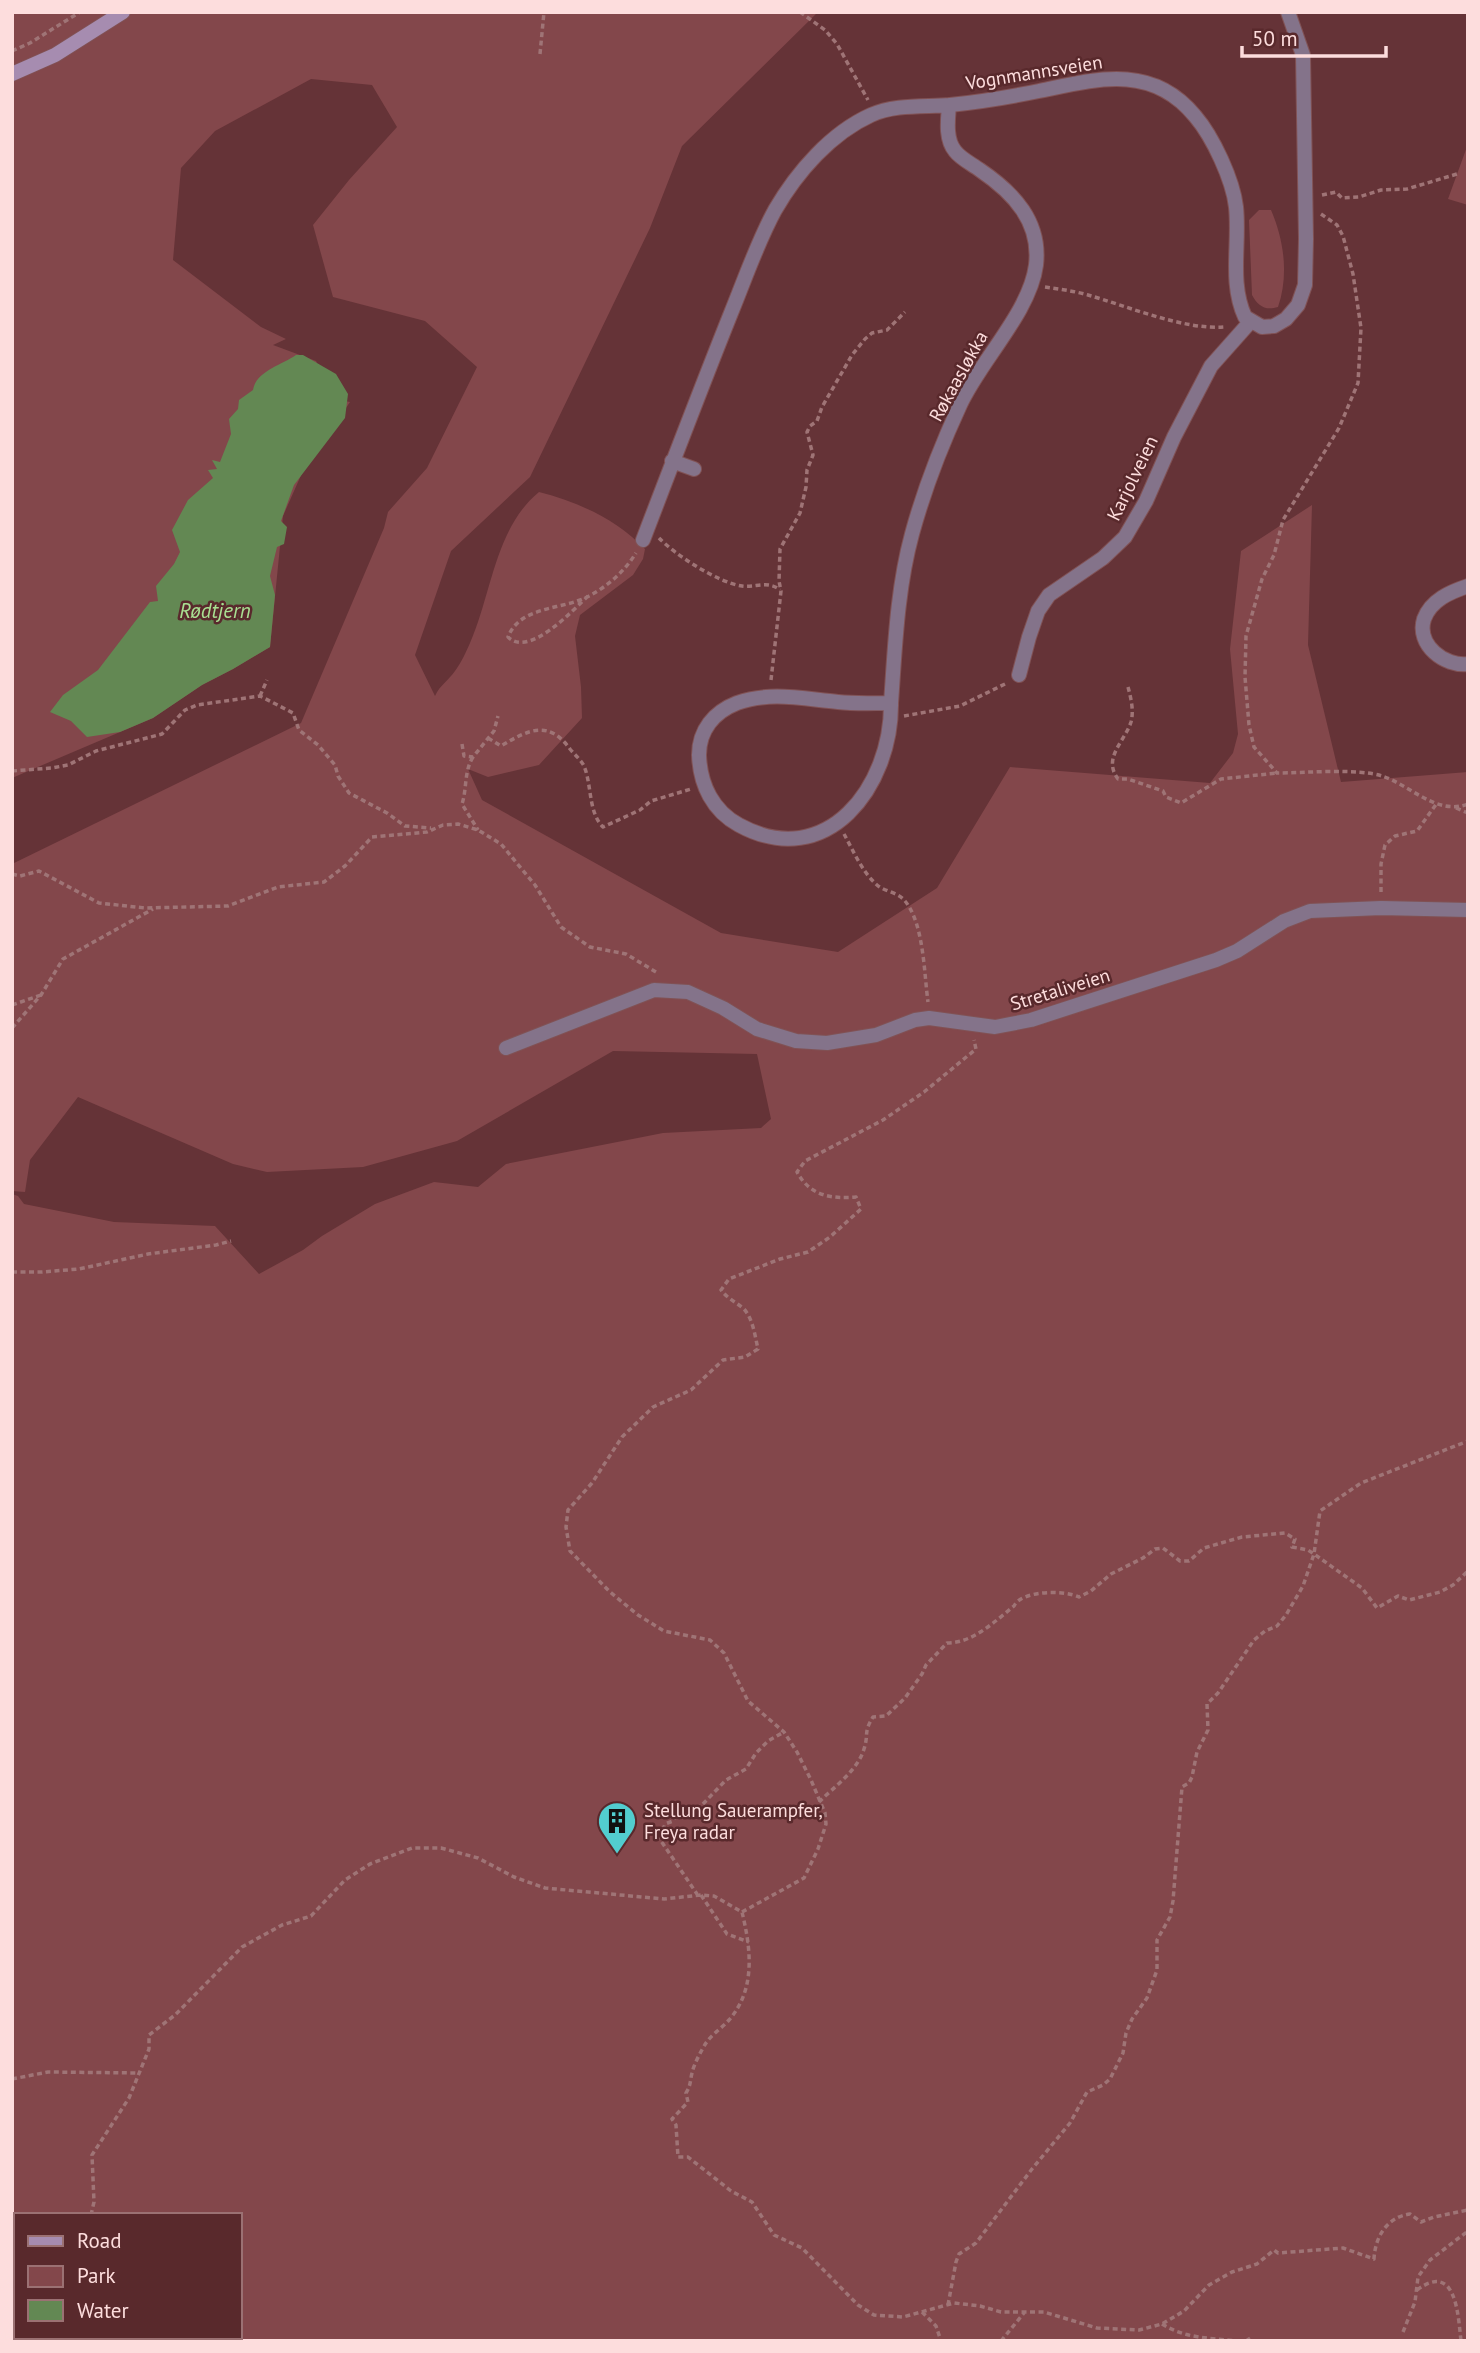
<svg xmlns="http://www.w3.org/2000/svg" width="1480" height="2353" font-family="'PT Sans',sans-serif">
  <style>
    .green { fill: #83474b; fill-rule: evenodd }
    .water { fill: #638853 }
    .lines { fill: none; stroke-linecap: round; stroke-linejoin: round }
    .street-casing { stroke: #805255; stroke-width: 16 }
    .secondary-casing { stroke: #805255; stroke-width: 16 }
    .path { stroke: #9f7476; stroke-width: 3.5; stroke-dasharray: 5 3.5; stroke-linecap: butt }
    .street { stroke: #84738a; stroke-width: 14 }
    .secondary { stroke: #a68cb0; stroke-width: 14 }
    .labels { text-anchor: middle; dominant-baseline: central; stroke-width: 5; stroke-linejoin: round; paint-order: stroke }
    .street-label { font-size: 19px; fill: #fddddd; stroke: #59292c }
    .poi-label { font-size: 19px; fill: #fddddd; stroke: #59292c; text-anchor: start }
    .water-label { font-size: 21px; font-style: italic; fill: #a9e092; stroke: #59292c }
  </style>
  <rect width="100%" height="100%" fill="#653337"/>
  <path class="green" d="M12,12H818L682,146L650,228L530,477L451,551L415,655L435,696C440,685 448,681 455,671C461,663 466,652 470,643C492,593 495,528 539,492C578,502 616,519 645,549L643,559L633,575L580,615L575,636L581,687L582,718L539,765L488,777L468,769L482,800L721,933L838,952L937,888L1010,767L1210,783L1233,753L1238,734L1230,649L1241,551L1312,505L1308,645L1341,782L1468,772V2341H12V1194L18,1196L24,1204L114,1222L215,1226L259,1274L303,1250L322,1236L375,1204L434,1182L478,1187L506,1164L663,1133L761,1128L771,1119L757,1054L613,1051L457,1141L363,1167L267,1172L233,1164L78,1097L30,1160L25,1192L12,1191V864L301,723L384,528L388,512L427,468L477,367L425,321L333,297L313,225L349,180L397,127L372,85L311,79L215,131L181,168L173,260L261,327L286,339L273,345L316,361L335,399L350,402L302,473L283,516L270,647L233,669L202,685L153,718L12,778ZM16,2215H240V2337H16Z
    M1468,144V205L1448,199Z
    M1259,210H1271C1284,240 1289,275 1278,307C1265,311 1258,306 1252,295L1249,220Z"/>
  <path class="water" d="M296,355H303L336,374L348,394L345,418L294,485L281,521L287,527L284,544L277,547L270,576L275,595L270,647L233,669L202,685L153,718L120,732L87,737L71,721L50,712L63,695L98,670L150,602L158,601L156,586L174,564L180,552L172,530L188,500L213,478L208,470L217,469L212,460L220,462L231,434L229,419L238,409L239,400L253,390C256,371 282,365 296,355Z"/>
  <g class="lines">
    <g class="street-casing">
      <path id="street" d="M672,461L694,469
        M643,540C672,464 701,388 731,313C745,279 757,243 775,210C797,172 831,133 871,115C895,104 924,107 950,105C979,102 1010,97 1039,91C1096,79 1152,63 1195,116C1213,137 1233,180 1236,207C1240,244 1229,282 1245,317L1262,327L1274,326L1286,319L1298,305L1305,285L1306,239L1303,55L1288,12
        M1468,586C1450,592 1431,600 1424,619C1416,645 1445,667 1468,664
        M1019,675L1029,637L1038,611L1049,595L1103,558L1125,537L1146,501L1174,437L1211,366L1251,321
        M891,703C892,786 827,873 739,825C713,811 700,785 699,755C699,730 714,712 737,703C770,691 804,699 838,702C855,704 873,703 891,703C895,648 897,589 912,534C924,490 941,446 960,405C980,361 1030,312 1036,265C1041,222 1014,193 980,170C972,164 961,159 955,151C945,139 948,119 949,105
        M506,1048L654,990L688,992L723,1008L757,1029L796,1041L827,1043L876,1035L915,1020L929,1018L995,1027L1031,1020L1216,960L1237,951L1284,921L1310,911L1381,908L1468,910"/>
    </g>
    <g class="secondary-casing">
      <path id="secondary" d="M12,74L55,55L123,12"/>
    </g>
    <path class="path" d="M800,12L825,30L837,44L868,100
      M12,51L30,43L80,12
      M540,54L544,12
      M1322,195L1336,192L1342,198L1359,197L1381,190L1407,189L1457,174
      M1321,214L1337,225L1343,236L1353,274L1361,328L1358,383L1339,428L1283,520L1274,555L1262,579L1246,636L1245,677L1249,725L1254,747L1277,773C1304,773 1357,768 1382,776C1410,785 1437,816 1468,804
      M1045,287C1059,289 1074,291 1088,295C1127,306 1183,330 1224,327
      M659,538C675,555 719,583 742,586C755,588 768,580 780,590
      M588,596C572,611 529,658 508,637C520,606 561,610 587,597C607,587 624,572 636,553
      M771,680L781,591L779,581L780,549L800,513L806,487L807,470L813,455L807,432L810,426L817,421L822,407L852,355L865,339L872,333L887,330L905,312
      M1128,687C1131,698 1134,711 1131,722C1125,741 1102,758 1118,779H1128L1163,791L1166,797L1181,803L1221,779L1277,773
      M260,696L267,680
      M904,716L960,706L1005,684
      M488,738L501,746C529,729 549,720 570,749C575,755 581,760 584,766C592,785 588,812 603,827L640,810L651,801L691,789
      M462,744L464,756L473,757L494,731L498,716
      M473,757C464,771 467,789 462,804L478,830
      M12,771L52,768L68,765L96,751L162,734L185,710L197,705L260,696L293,713L299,730L318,745L335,765L338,776L349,793L387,813L405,826L431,828
      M1456,808L1468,813
      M844,834C853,850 862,872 877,885C885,892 898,892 905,901C924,924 924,973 928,1002
      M12,874L20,876L39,871L99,903L145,908L228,906L278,887L324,882L345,866L372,837L427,832L443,825L458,824L478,830L501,844L535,885L561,927L590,947L626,954L656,972
      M1381,892V864L1385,845L1395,836L1417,831L1437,803
      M12,1005L41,995
      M12,1028L41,995L63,959L153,909
      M12,1272H42L79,1269L148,1254L216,1245L231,1241
      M819,1802C834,1787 858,1770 864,1749C869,1734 863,1733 873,1717L886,1716L905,1698L922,1674L926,1665L947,1643C973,1643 994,1622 1014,1606C1022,1590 1064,1590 1079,1597L1091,1591L1111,1574L1143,1558L1155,1549L1163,1548L1180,1561H1189L1204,1548L1242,1537L1285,1533L1295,1539L1292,1547L1308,1550L1314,1554L1362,1588L1377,1608L1398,1596L1409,1600L1440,1592L1453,1585L1468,1571
      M657,1835L697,1894
      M660,1838L665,1824L673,1821L677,1814L701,1806L726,1780L746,1769L756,1753L768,1741L784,1732
      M701,1895L727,1934L749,1942
      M742,1912L804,1878L818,1849L826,1824L825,1813L811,1780L797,1752L784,1732L748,1701L724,1653L710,1640L664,1631L638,1615L610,1592L570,1551L566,1527L568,1510L592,1483L622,1437L653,1407L691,1390L723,1360L745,1357L758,1349C755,1336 753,1319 744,1309C736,1302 728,1299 721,1290L729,1279L780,1259L808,1252L830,1237L861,1209L856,1197C831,1199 810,1196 797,1172L805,1161L883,1120L924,1092L976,1049L974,1040
      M12,2079L48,2072L139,2073
      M91,2215L94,2202L92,2155L129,2098L149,2049V2035L175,2015L242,1947L282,1925L311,1916L345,1880L370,1864L412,1848H441L478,1858L514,1877L545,1888L664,1899L701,1895L714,1896L742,1912C751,1949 756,1989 729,2020C722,2028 712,2034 706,2043C701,2051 694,2064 692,2073C690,2081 691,2085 686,2093L688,2102L672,2119L676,2125L678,2157H688L731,2191L752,2202L774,2235L802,2248L858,2305L874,2315L903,2317L954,2303L980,2306L1001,2312H1044L1097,2328L1139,2330L1162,2324L1184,2311L1209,2285L1232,2272L1257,2264L1274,2250L1278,2253L1343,2248L1374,2259C1375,2237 1387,2217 1410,2214L1421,2222L1434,2217L1468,2210
      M12,2285L16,2283
      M1417,2290C1456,2261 1458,2314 1461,2341
      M948,2305L956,2262L959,2254L976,2243L1032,2169L1070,2123L1087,2092L1103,2085L1110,2079L1123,2053L1126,2033L1132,2019L1147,1998L1157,1970V1940L1170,1917L1173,1901L1182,1787L1189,1783L1192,1777L1197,1752L1208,1730L1207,1704L1218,1693L1254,1640L1265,1631L1277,1626L1286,1615L1303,1586L1314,1554L1320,1511L1361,1483L1468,1441
      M922,2312L936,2326L941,2341
      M1162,2324C1186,2339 1211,2338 1238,2341
      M1403,2332L1415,2302L1418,2277L1430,2260L1468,2231
      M1001,2341L1024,2313
      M1246,2341L1252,2337"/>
    <use href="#street" class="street"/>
    <use href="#secondary" class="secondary"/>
  </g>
  <defs>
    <g id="building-pin" transform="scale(2.0125)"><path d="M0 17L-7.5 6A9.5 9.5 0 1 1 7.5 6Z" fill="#52cdcf" stroke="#59292c"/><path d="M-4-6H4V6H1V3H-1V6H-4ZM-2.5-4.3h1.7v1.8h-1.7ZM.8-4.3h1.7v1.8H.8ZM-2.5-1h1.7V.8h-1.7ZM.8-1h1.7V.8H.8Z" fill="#111"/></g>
  </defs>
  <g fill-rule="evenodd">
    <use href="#building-pin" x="617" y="1821"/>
  </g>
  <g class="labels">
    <g class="street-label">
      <text transform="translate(1034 72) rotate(-9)">Vognmannsveien</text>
      <text transform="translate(958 376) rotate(-61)">Røkaasløkka</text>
      <text transform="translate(1132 478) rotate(-64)">Karjolveien</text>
      <text transform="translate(1060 989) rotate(-17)">Stretaliveien</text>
    </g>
    <g class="poi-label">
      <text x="644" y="1810">Stellung Sauerampfer,<tspan x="644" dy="22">Freya radar</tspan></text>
    </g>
    <g class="water-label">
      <text x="215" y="610">Rødtjern</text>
    </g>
  </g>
  <rect width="1480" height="2353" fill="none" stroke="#fddddd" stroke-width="28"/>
  <rect x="14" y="2213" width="228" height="126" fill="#59292c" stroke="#9b7173" stroke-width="2"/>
  <rect x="28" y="2236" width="35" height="10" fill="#a68cb0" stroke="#9b7173" stroke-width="2"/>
  <text x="77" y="2248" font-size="21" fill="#fddddd">Road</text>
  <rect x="28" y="2266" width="35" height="21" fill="#83474b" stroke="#9b7173" stroke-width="2"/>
  <text x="77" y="2283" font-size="21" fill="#fddddd">Park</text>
  <rect x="28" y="2300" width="35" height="21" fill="#638853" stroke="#9b7173" stroke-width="2"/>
  <text x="77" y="2318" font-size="21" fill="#fddddd">Water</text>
  <path d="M1242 46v10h144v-10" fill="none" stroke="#fddddd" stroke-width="3.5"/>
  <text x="1252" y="46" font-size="21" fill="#fddddd" stroke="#59292c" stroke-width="5" paint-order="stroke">50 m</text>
</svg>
